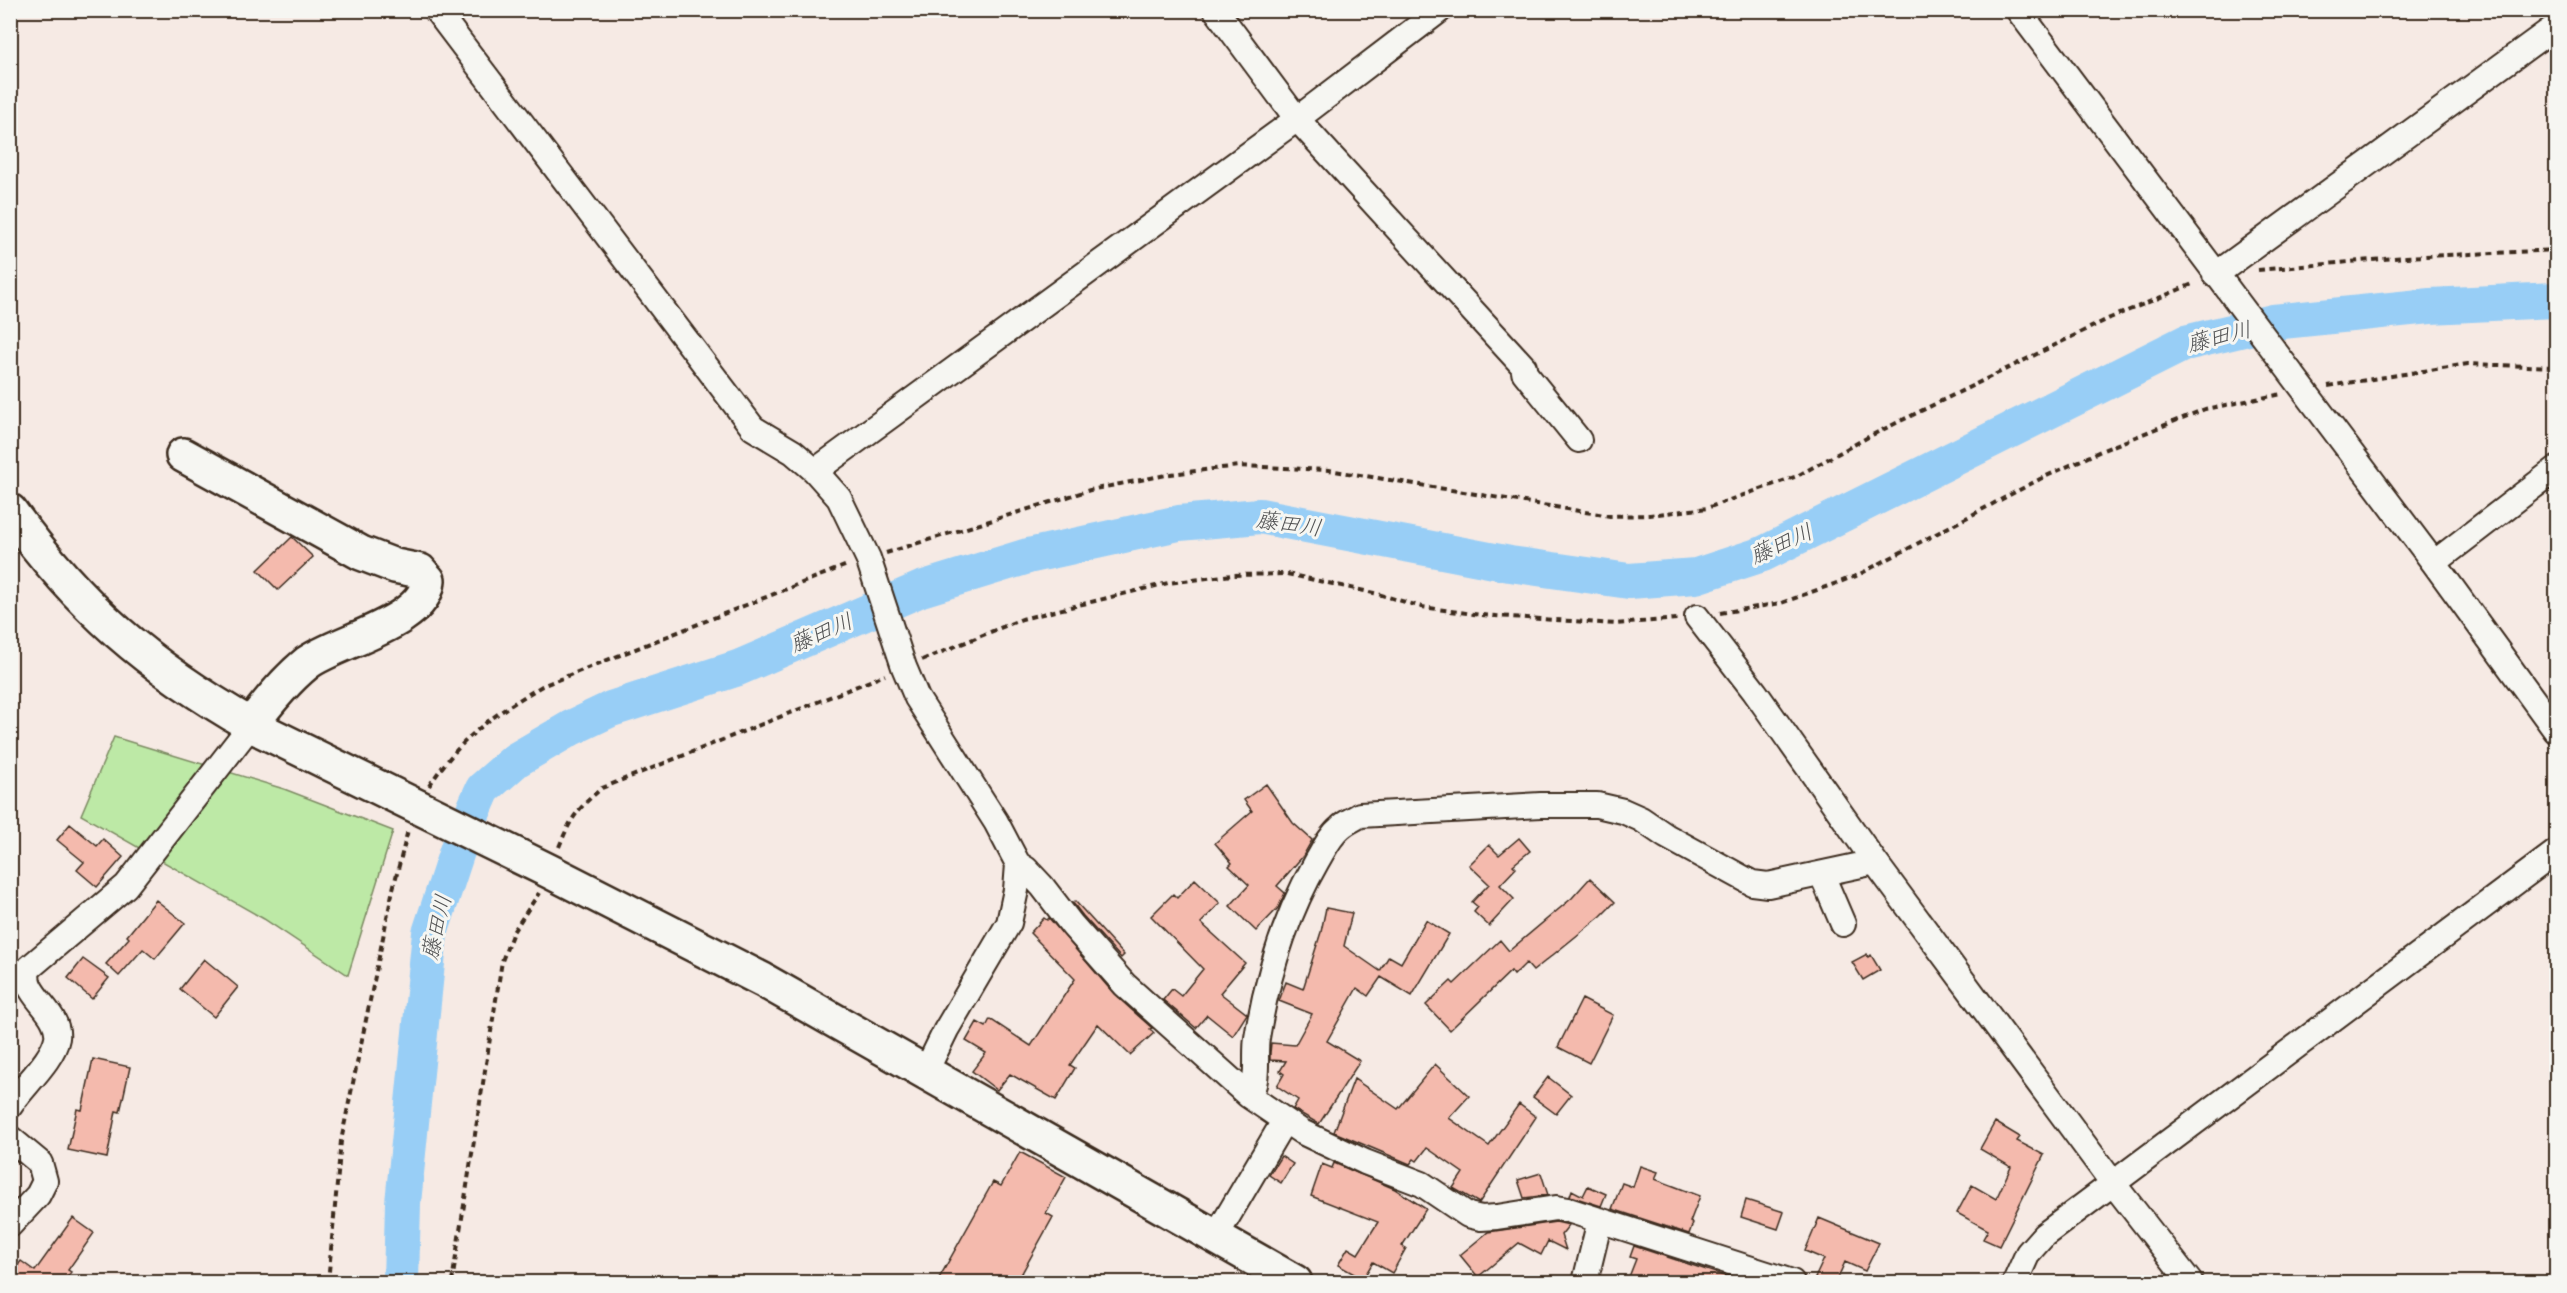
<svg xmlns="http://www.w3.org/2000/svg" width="2567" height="1293" font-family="'Patrick Hand','Klee One',sans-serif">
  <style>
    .green { fill: #bde9a6; stroke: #7c8a62; stroke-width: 1.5 }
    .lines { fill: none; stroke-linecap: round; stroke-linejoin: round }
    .river { stroke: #98cef6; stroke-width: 36 }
    .building { fill: #f4baad; stroke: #3b2a1e; stroke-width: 1.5 }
    .street-casing { stroke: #3b2a1e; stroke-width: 28 }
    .secondary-casing { stroke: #3b2a1e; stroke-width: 38 }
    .path { stroke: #3b2a1e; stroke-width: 4; stroke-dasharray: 6 4.5; stroke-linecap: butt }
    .street { stroke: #f6f6f2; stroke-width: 24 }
    .secondary { stroke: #f6f6f2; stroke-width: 33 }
    .labels { text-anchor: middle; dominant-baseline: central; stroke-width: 6; stroke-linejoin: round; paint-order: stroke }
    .water-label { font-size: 22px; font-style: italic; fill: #525354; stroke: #f6f6f2 }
  </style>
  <rect width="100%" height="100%" fill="#f6eae4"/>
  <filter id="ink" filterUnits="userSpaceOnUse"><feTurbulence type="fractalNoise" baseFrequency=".0167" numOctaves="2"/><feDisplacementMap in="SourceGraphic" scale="12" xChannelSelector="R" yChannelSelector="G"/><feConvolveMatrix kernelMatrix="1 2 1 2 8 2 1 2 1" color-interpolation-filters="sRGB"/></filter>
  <g filter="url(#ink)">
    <path class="green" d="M114,737L284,789L393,831L348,975L264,919L81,815Z"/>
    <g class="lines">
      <path class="river" d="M401,1282L403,1203L430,933L461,839L483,789L516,760L571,728L611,709L738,668L921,589L1028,556L1179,523L1260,516L1510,564L1629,581L1696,576L1763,554L2185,343L2273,322L2430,306L2556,300"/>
    </g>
    <path class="building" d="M292,537L313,557L278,590L258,570Z
      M1266,784L1293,823L1312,840L1303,856L1277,886L1285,893L1278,908L1256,931L1230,906L1249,885L1229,866L1232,863L1215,843L1252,811L1244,800Z
      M70,824L97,846L103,839L123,857L97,887L77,870L84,862L57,840Z
      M1519,838L1530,851L1513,865L1516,868L1500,885L1514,899L1489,926L1474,912L1478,907L1472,902L1489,884L1469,865L1489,845L1499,855Z
      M1590,878L1615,902L1601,916L1533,971L1526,963L1514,975L1511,971L1450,1030L1426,1005L1451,981L1454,984L1500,940L1509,951L1572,898Z
      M1195,879L1220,903L1201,923L1245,963L1220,993L1247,1014L1233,1036L1207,1015L1196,1028L1163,1000L1172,989L1181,996L1203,969L1151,916L1173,894L1177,898Z
      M156,900L185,923L155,959L143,949L119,976L106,964L129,938L127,936Z
      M1075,901L1124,955L1121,958L1083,916L1073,903Z
      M1326,908L1352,913L1344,946L1380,971L1389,956L1401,963L1426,920L1449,934L1412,996L1381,977L1368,996L1357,988L1327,1041L1360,1061L1319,1124L1293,1109L1298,1100L1277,1086L1284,1074L1280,1071L1286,1061L1270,1060V1053L1271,1043L1295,1045L1312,1014L1279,1001L1286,982L1303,989L1321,932Z
      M1044,918L1047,920L1049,918L1114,994L1152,1028L1150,1029L1154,1033L1130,1055L1098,1024L1070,1065L1075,1068L1056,1100L1010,1074L997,1090L972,1071L986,1053L966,1041L977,1022L986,1027L990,1019L1031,1046L1075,979L1030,933Z
      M1867,954L1868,957L1871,955L1880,970L1863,980L1852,962Z
      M83,959L109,978L92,999L68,978Z
      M204,959L238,987L214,1017L180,989Z
      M1582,999L1613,1015L1589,1063L1558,1047Z
      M93,1059L130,1067L120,1112L116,1111L107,1158L68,1150L77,1109L82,1110Z
      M1435,1064L1469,1096L1449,1118L1489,1146L1519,1104L1536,1117L1479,1203L1453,1188L1463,1173L1427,1148L1417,1161L1414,1159L1410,1164L1334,1132L1354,1079L1398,1109Z
      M1548,1077L1571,1095L1556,1114L1533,1097Z
      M1995,1122L2020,1137L2017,1141L2044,1155L1999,1246L1983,1239L1988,1230L1957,1213L1972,1185L1996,1199L2011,1167L1980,1149Z
      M1020,1152L1066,1177L1046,1213L1053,1217L1017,1282H937L993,1182L1001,1186Z
      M1281,1156L1293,1164L1281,1183L1269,1175Z
      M1334,1163L1395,1189L1426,1209L1402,1246L1406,1248L1392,1273L1373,1262L1363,1279L1338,1265L1348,1248L1358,1254L1378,1222L1311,1196L1322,1164L1332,1168Z
      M1640,1166L1658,1172L1655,1179L1700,1196L1690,1222L1693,1223L1689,1234L1612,1209L1622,1183L1633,1187Z
      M1541,1173L1548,1195L1524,1198L1518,1180Z
      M1588,1186L1606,1194L1601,1206L1570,1196L1572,1190L1583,1196Z
      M1746,1200L1784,1212L1778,1229L1741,1217Z
      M73,1218L94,1233L68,1270L71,1272L64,1282H10V1276L21,1261L35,1271Z
      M1819,1218L1879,1243L1865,1271L1845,1262L1836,1282H1825L1815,1278L1824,1259L1805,1251Z
      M1556,1222L1569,1225L1561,1235L1566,1250L1548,1241L1541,1255L1519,1243L1478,1277L1460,1255L1488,1232Z
      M1634,1246L1737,1280V1282H1627L1636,1259L1630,1257Z"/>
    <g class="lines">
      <g class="street-casing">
        <path id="street" d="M436,10L753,428L793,452L815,471L839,498L868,558L904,667L917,698L996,822L1018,864L1026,869L1042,886L1072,925L1125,985L1249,1096L1302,1132L1365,1162L1422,1184L1468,1215L1481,1218L1497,1217L1556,1208L1568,1210L1792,1282
          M1216,10L1297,119L1524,367V372L1579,440
          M2018,10L2434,563L2556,731
          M2215,275L2556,26
          M815,471L1297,119L1440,10
          M2434,563L2556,469
          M1697,617L1755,692L1875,862L2112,1182L2190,1282
          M1822,875L1843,924
          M926,1071L946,1030L1009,923L1016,890L1018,864
          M1249,1096C1260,1080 1254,1056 1257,1038C1267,976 1286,915 1317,861C1324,849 1330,836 1341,827C1346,822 1354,819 1360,815L1541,805H1597L1623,811L1641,819L1666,836L1752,883L1768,885L1875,862
          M10,1106C23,1086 53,1060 57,1038C61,1011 18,993 29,968L126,886L251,725
          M10,1138L40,1163L45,1181L38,1195L10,1225
          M1215,1238L1284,1121
          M1585,1282L1600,1220
          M2015,1282L2028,1253L2044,1235L2556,852"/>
      </g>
      <g class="secondary-casing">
        <path id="secondary" d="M183,455L361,553L395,566L420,571L428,580C426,623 336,641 307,663C285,681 268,702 251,725
          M10,511C80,608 148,666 251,725L549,871L763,980L1295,1282"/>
      </g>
      <path class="path" d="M2258,270L2406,257L2556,250
        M2328,386L2468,364L2556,367
        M886,553L1090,490L1171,474L1239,466L1329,470L1610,516L1650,515L1707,508L1797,476L1870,436L2110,318L2195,283
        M1720,613L1781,603L1856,576L2040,479L2103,450L2205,409L2282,394
        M922,660L1022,619L1168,583L1232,575L1287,574L1378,594L1422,607L1481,615L1616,624L1677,619
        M429,786C461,737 493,715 542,686L847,565
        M559,847C571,818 577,809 602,788L885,675
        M328,1282L341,1141L393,889L408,830
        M452,1282L502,961L513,932L539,893"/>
      <use href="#street" class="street"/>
      <use href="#secondary" class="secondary"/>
    </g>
  </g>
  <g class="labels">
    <g class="water-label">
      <text transform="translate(2219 336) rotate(-14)">藤田川</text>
      <text transform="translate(1289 523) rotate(8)">藤田川</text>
      <text transform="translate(1781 543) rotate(-24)">藤田川</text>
      <text transform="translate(821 632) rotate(-23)">藤田川</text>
      <text transform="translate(436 927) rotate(-77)">藤田川</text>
    </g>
  </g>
  <rect width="2567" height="1293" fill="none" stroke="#f6f6f2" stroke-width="36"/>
  <rect x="18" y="18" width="2531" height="1257" fill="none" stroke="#3b2a1e" stroke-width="2" filter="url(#ink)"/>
</svg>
